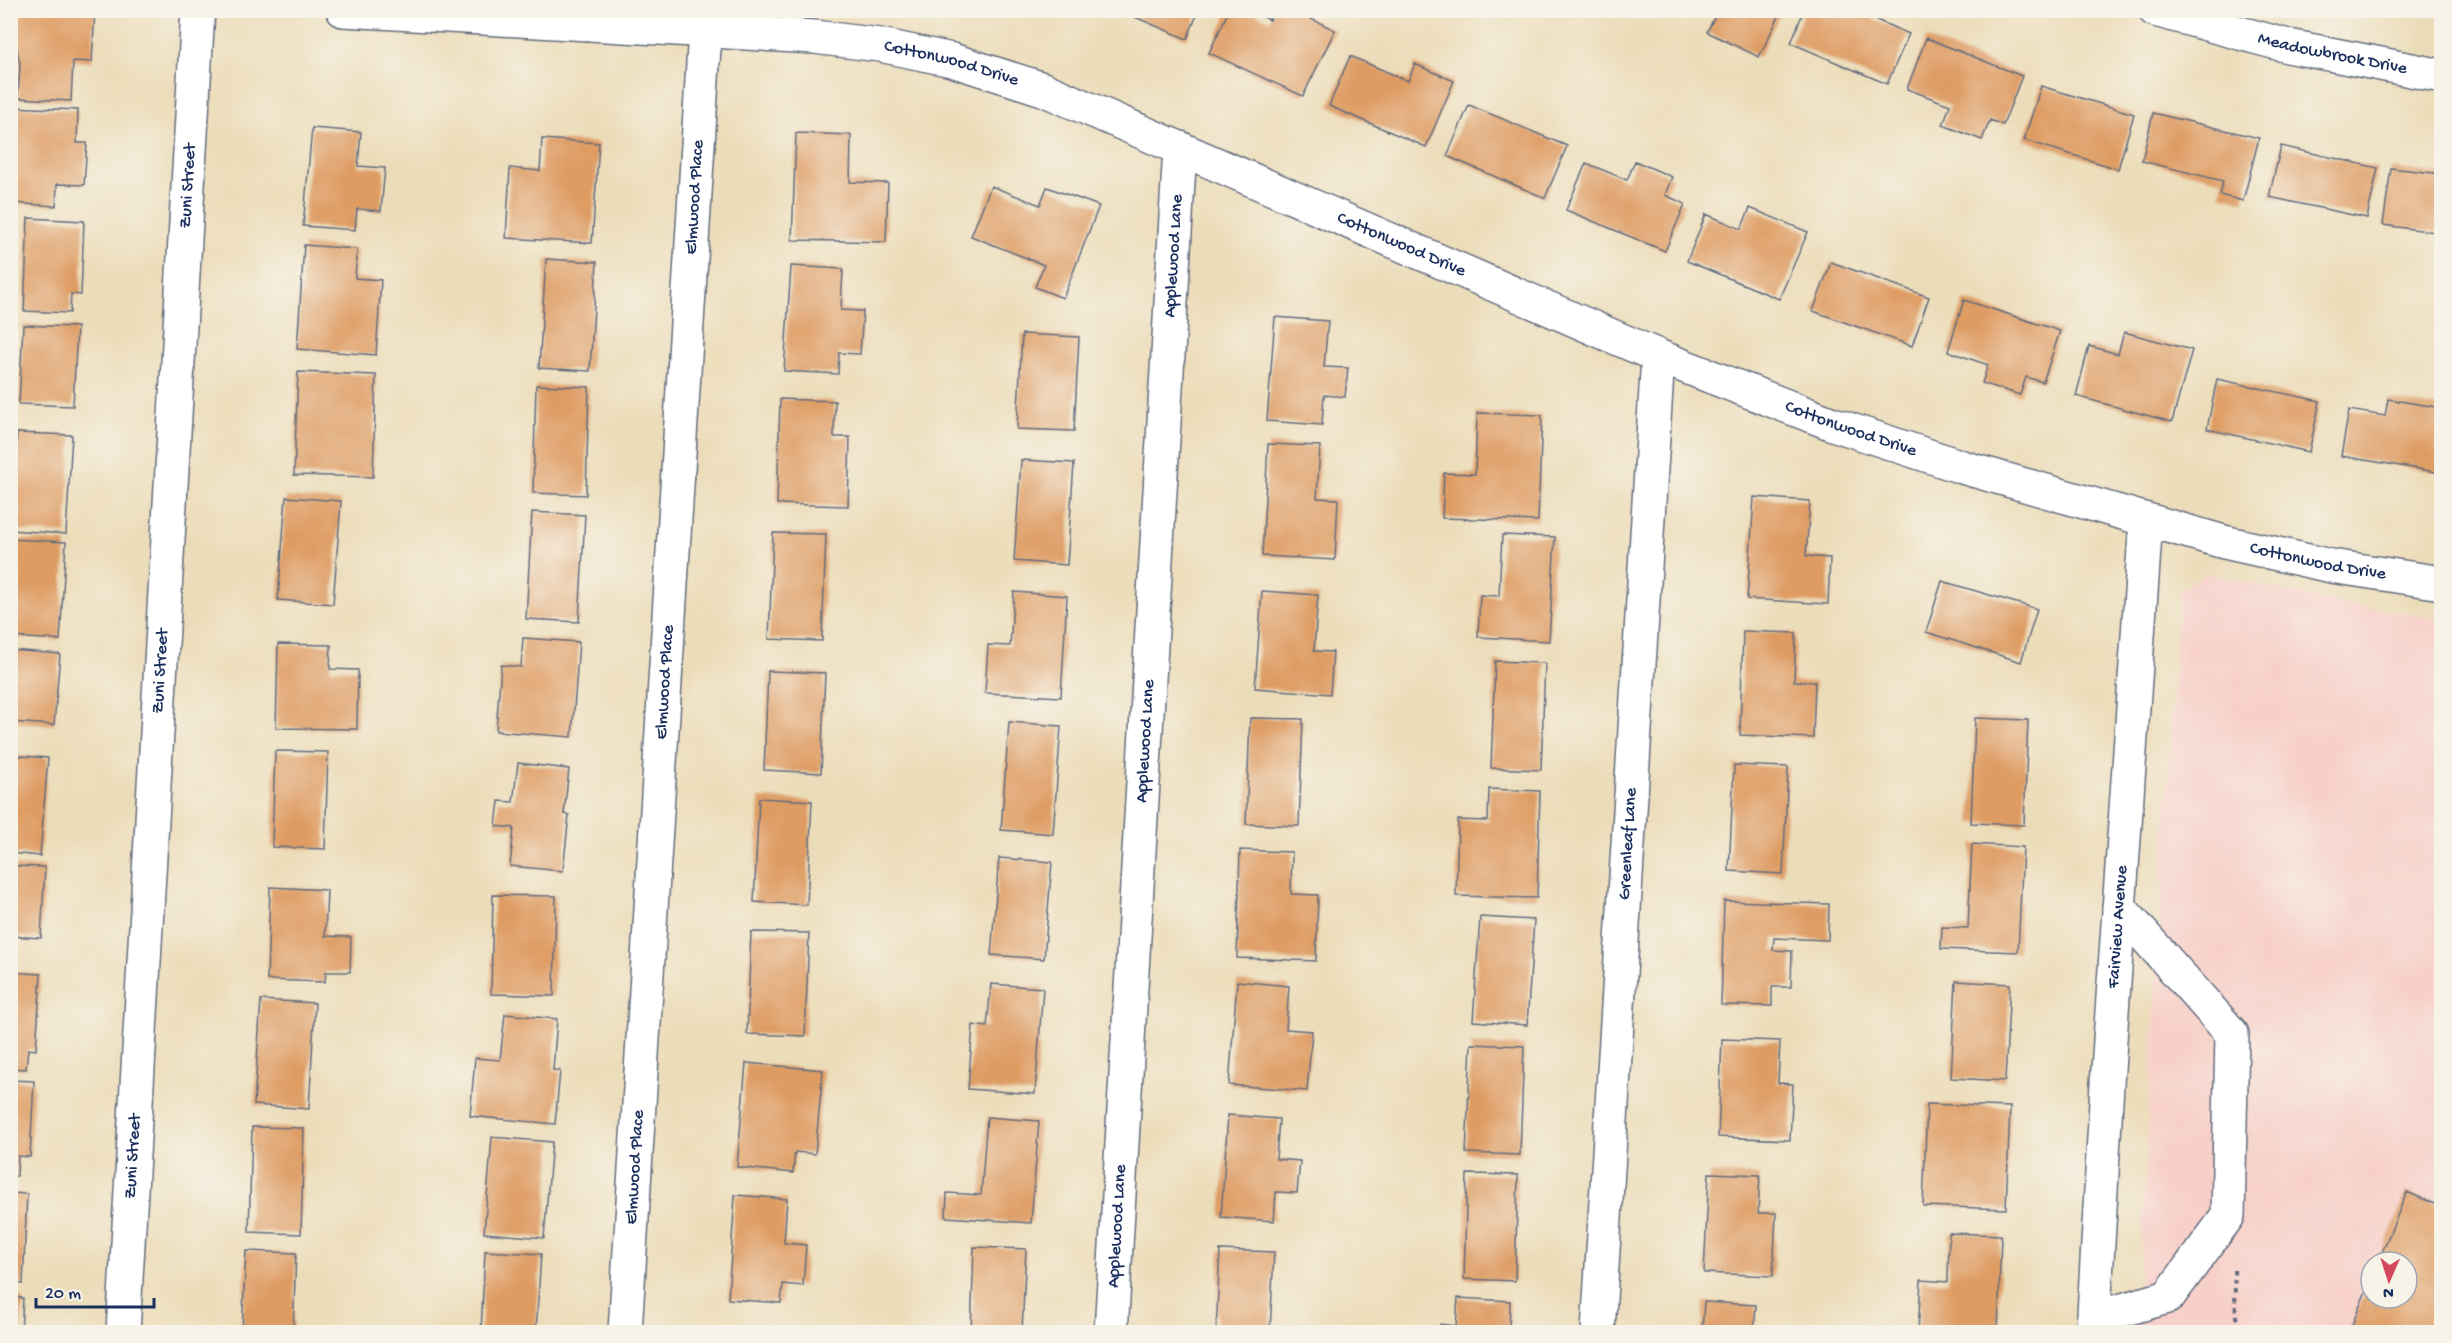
<svg xmlns="http://www.w3.org/2000/svg" width="2452" height="1343" font-family="'Gochi Hand',sans-serif">
  <style>
    .built { fill: #f7d0c9; fill-rule: evenodd }
    .building { fill: #de9c64 }
    .lines { fill: none; stroke-linecap: round; stroke-linejoin: round }
    .minor-casing { stroke: #646c7e; stroke-width: 36 }
    .path { stroke: #646c7e; stroke-width: 4; stroke-dasharray: 4.5 4.5; stroke-linecap: butt }
    .minor { stroke: #fff; stroke-width: 33 }
    .labels { text-anchor: middle; dominant-baseline: central; stroke-width: 5; stroke-linejoin: round; paint-order: stroke }
    .street-label { font-size: 18px; fill: #1b2f5e; stroke: #f7f3e8 }
  </style>
  <rect width="100%" height="100%" fill="#f7f3e8"/>
  <filter id="ink" filterUnits="userSpaceOnUse"><feTurbulence type="fractalNoise" baseFrequency=".0167" numOctaves="2"/><feDisplacementMap in="SourceGraphic" scale="12" xChannelSelector="R" yChannelSelector="G"/><feConvolveMatrix kernelMatrix="1 2 1 2 8 2 1 2 1" color-interpolation-filters="sRGB"/></filter>
  <filter id="wash" filterUnits="userSpaceOnUse"><feTurbulence type="fractalNoise" baseFrequency=".008" numOctaves="4" result="noise"/><feDisplacementMap in="SourceGraphic" scale="24" xChannelSelector="R" yChannelSelector="G"/><feGaussianBlur stdDeviation="1.35" result="paint"/><feColorMatrix in="noise" values="0 0 0 0 0 0 0 0 0 0 0 0 0 0 0 0 0 1.4 0 .05"/><feComposite in="paint" operator="in"/></filter>
  <g filter="url(#wash)">
    <rect width="100%" height="100%" fill="#ecddba"/>
    <path class="built" d="M2205,573L2344,604L2441,619V1332H2136L2179,591ZM2371,1262H2407V1298H2371Z"/>
    <g id="blocks">
      <path class="building" d="M21,10H95L92,62L73,61L71,101L18,98L20,64L10,16Z
        M1118,10H1199L1187,39Z
        M1229,10H1248L1270,20L1275,10H1292L1335,30L1303,96L1209,53Z
        M1718,10H1782L1759,57L1707,32Z
        M1804,10H1853L1909,34L1887,84L1791,43Z
        M1926,38L2022,76L2003,125L1990,120L1982,140L1943,125L1950,105L1907,89Z
        M1350,56L1408,81L1415,64L1454,81L1426,147L1329,106Z
        M2041,86L2134,114L2118,169L2024,140Z
        M1469,105L1567,146L1545,198L1447,156Z
        M10,107L78,110L77,143H87L84,185L57,184L56,206L10,203Z
        M2153,113L2259,138L2243,201L2220,195L2223,181L2142,161Z
        M312,128L361,132L358,166L385,168L381,211L357,209L355,230L303,226Z
        M796,133L851,135L850,182L888,183L886,242L792,240Z
        M542,139L599,143L592,243L506,238L510,168L540,171Z
        M2281,146L2378,168L2367,218L2269,197Z
        M1635,161L1672,177L1665,195L1685,204L1665,251L1566,210L1586,163L1627,180Z
        M2391,168L2442,174V233L2383,225Z
        M991,186L1040,205L1047,187L1099,206L1063,298L1035,287L1044,265L971,236Z
        M1750,208L1808,232L1779,299L1687,261L1706,214L1741,229Z
        M28,218L84,221L81,295L71,294L70,313L24,311Z
        M304,245L357,249L355,278L381,280L376,355L297,349Z
        M546,259L597,262L590,371L539,368Z
        M1831,262L1929,297L1912,346L1813,311Z
        M791,266L843,269L841,310L863,311L860,354L839,353L838,374L784,371Z
        M1964,300L2060,331L2043,382L2026,377L2020,395L1982,383L1988,365L1948,351Z
        M1275,317L1328,321L1324,367L1348,368L1345,397L1324,395L1322,425L1267,421Z
        M23,325L77,327L73,406L19,404Z
        M2124,332L2192,350L2172,422L2076,396L2089,346L2118,354Z
        M1022,334L1079,337L1074,431L1017,429Z
        M298,372L376,375L373,477L294,475Z
        M2217,379L2320,401L2309,452L2207,429Z
        M536,385L589,387L586,495L533,493Z
        M780,399L835,401L834,437H850L848,506L777,504Z
        M2388,399L2442,408V473L2341,456L2349,410L2385,416Z
        M1477,413L1542,415L1538,521L1442,518L1444,473L1475,474Z
        M17,433L72,435L66,534L10,530V476H15Z
        M1268,444L1320,446L1317,498L1338,499L1335,560L1262,556Z
        M1021,460L1074,463L1067,565L1014,561Z
        M286,497L341,501L333,604L278,600Z
        M1754,497L1810,501L1806,556L1830,558L1828,604L1747,599Z
        M532,512L585,515L579,622L526,619Z
        M773,533L826,534L822,641L769,639Z
        M1502,535L1555,537L1549,641L1478,637L1480,595L1499,596Z
        M10,539L66,542L60,640L10,637Z
        M1942,581L2037,609L2021,662L1926,632Z
        M1262,591L1318,595L1314,651L1333,652L1330,694L1255,688Z
        M1014,592L1067,596L1061,697L985,693L988,645L1010,646Z
        M1743,631L1796,633L1794,681L1815,682L1813,738L1740,735Z
        M523,638L579,642L572,737L496,731L501,665L521,667Z
        M278,644L331,645L330,669L358,670L357,729L276,728Z
        M10,650L60,654L54,725L10,722Z
        M1495,661L1545,663L1541,770L1491,768Z
        M768,671L825,673L821,773L764,770Z
        M1250,718L1303,719L1299,826L1246,824Z
        M1975,718L2028,720L2024,825L1971,823Z
        M1009,722L1061,726L1053,834L1001,830Z
        M275,751L328,752L325,849L272,847Z
        M10,755L48,758L40,856L10,853Z
        M518,763L569,769L564,814L569,815L563,871L510,866L514,828L496,826L499,801L513,802Z
        M1734,765L1788,767L1783,874L1729,871Z
        M1489,789L1540,791L1537,898L1456,896L1458,820L1488,821Z
        M759,798L812,801L807,905L754,902Z
        M1972,844L2023,847L2018,952L1941,949L1942,927L1968,928Z
        M1240,850L1292,852L1291,894L1318,895L1316,961L1237,958Z
        M999,858L1052,862L1044,959L991,955Z
        M10,866L45,867L41,938L10,936Z
        M270,887L327,890L325,936L351,937L350,972H326L325,982L267,980Z
        M493,895L556,896L554,996L491,994Z
        M1724,901L1829,904L1828,940L1774,938L1773,950L1792,951L1791,987H1772V1006L1721,1005Z
        M1480,917L1534,920L1527,1025L1473,1021Z
        M751,932L809,933L805,1036L747,1034Z
        M10,972L41,974L36,1050L28,1049L26,1069L10,1068Z
        M1237,981L1289,986L1286,1029L1312,1031L1307,1091L1229,1085Z
        M1956,981L2010,984L2005,1081L1951,1078Z
        M991,984L1043,988L1035,1094L968,1089L973,1025L987,1027Z
        M261,1000L315,1003L309,1109L254,1105Z
        M505,1014L557,1019L553,1070L560,1071L555,1124L470,1116L475,1058L500,1060Z
        M1722,1039L1780,1041L1778,1083L1793,1084L1790,1140L1718,1137Z
        M1471,1044L1524,1046L1520,1155L1466,1153Z
        M746,1063L823,1070L815,1154L795,1152L793,1173L737,1167Z
        M10,1080L34,1081L30,1157L18,1156L17,1176H10Z
        M1927,1104L2010,1107L2006,1209L1923,1206Z
        M1228,1115L1279,1119L1276,1159L1300,1161L1297,1193L1276,1192L1274,1221L1221,1217Z
        M987,1117L1039,1121L1031,1223L946,1217L947,1193L981,1195Z
        M252,1127L304,1128L301,1234L249,1232Z
        M492,1137L552,1142L544,1238L484,1233Z
        M1709,1173L1760,1175L1758,1213H1776L1773,1276L1704,1273Z
        M1467,1174L1518,1175L1515,1281L1464,1279Z
        M2407,1192L2442,1207V1332H2349L2371,1279V1298H2407V1262H2378Z
        M10,1193L27,1194L23,1284L10,1283Z
        M735,1195L787,1199L784,1243L806,1245L803,1286L783,1284L781,1303L728,1299Z
        M1949,1233L2001,1235L1998,1332H1918L1921,1280L1948,1282Z
        M974,1247L1026,1249L1022,1332H971Z
        M1220,1250L1274,1252L1270,1332H1216Z
        M246,1251L296,1253L293,1332H242Z
        M485,1251L541,1254L536,1332H481Z
        M10,1297L23,1298L21,1332H10Z
        M1458,1298L1510,1301L1509,1332H1439L1440,1324L1456,1326Z
        M1704,1302L1756,1305L1754,1332H1702Z
        M729,1329L780,1330V1332H729Z"/>
    </g>
  </g>
  <g filter="url(#ink)">
    <use href="#blocks" fill-opacity="0" stroke="#646c7e" stroke-width="1.5"/>
    <g class="lines">
      <g class="minor-casing">
        <g id="minor">
          <path id="s1" d="M343,10L814,37L880,45L952,60L1043,89L1658,356L1830,423L1962,467L2224,542L2331,566L2442,583"/>
          <path id="s2" d="M2155,10L2288,46L2442,76"/>
          <path d="M2094,1318L2168,1297L2228,1216L2232,1034L2119,907"/>
          <path id="s3" d="M123,1332L198,10"/>
          <path id="s4" d="M625,1332L705,31"/>
          <path id="s5" d="M1111,1332L1180,148"/>
          <path id="s6" d="M1598,1332L1658,356"/>
          <path id="s7" d="M2093,1332L2107,1084L2146,520"/>
        </g>
      </g>
      <path class="path" d="M2234,1270L2236,1317L2243,1332"/>
      <use href="#minor" class="minor"/>
    </g>
  </g>
  <g class="labels">
    <g class="street-label">
      <text stroke="none"><textPath href="#s2" startOffset="183">Meadowbrook Drive</textPath></text>
      <text stroke="none"><textPath href="#s1" startOffset="612">Cottonwood Drive</textPath></text>
      <text stroke="none"><textPath href="#s3" startOffset="1148">Zuni Street</textPath></text>
      <text stroke="none"><textPath href="#s4" startOffset="1137">Elmwood Place</textPath></text>
      <text stroke="none"><textPath href="#s1" startOffset="1098">Cottonwood Drive</textPath></text>
      <text stroke="none"><textPath href="#s5" startOffset="1078">Applewood Lane</textPath></text>
      <text stroke="none"><textPath href="#s1" startOffset="1584">Cottonwood Drive</textPath></text>
      <text stroke="none"><textPath href="#s1" startOffset="2070">Cottonwood Drive</textPath></text>
      <text stroke="none"><textPath href="#s3" startOffset="662">Zuni Street</textPath></text>
      <text stroke="none"><textPath href="#s4" startOffset="651">Elmwood Place</textPath></text>
      <text stroke="none"><textPath href="#s5" startOffset="592">Applewood Lane</textPath></text>
      <text stroke="none"><textPath href="#s6" startOffset="489">Greenleaf Lane</textPath></text>
      <text stroke="none"><textPath href="#s7" startOffset="406">Fairview Avenue</textPath></text>
      <text stroke="none"><textPath href="#s3" startOffset="176">Zuni Street</textPath></text>
      <text stroke="none"><textPath href="#s4" startOffset="165">Elmwood Place</textPath></text>
      <text stroke="none"><textPath href="#s5" startOffset="106">Applewood Lane</textPath></text>
    </g>
  </g>
  <rect width="2452" height="1343" fill="none" stroke="#f7f3e8" stroke-width="36"/>
  <g transform="translate(2389 1280) rotate(183)"><circle r="28" fill="#f7f3e8" stroke="#9fa5b1" stroke-width="1.5"/>
  <path d="M0-4.5L10 22L0 15L-10 22Z" fill="#d1495b"/>
  <text y="-9" font-size="16" font-weight="bold" text-anchor="middle" fill="#1b2f5e">N</text>
  </g>
  <path d="M36 1298v9h118v-9" fill="none" stroke="#1b2f5e" stroke-width="3"/>
  <text x="45" y="1298" font-size="18" fill="#1b2f5e" stroke="#f7f3e8" stroke-width="4.5" paint-order="stroke">20 m</text>
</svg>
